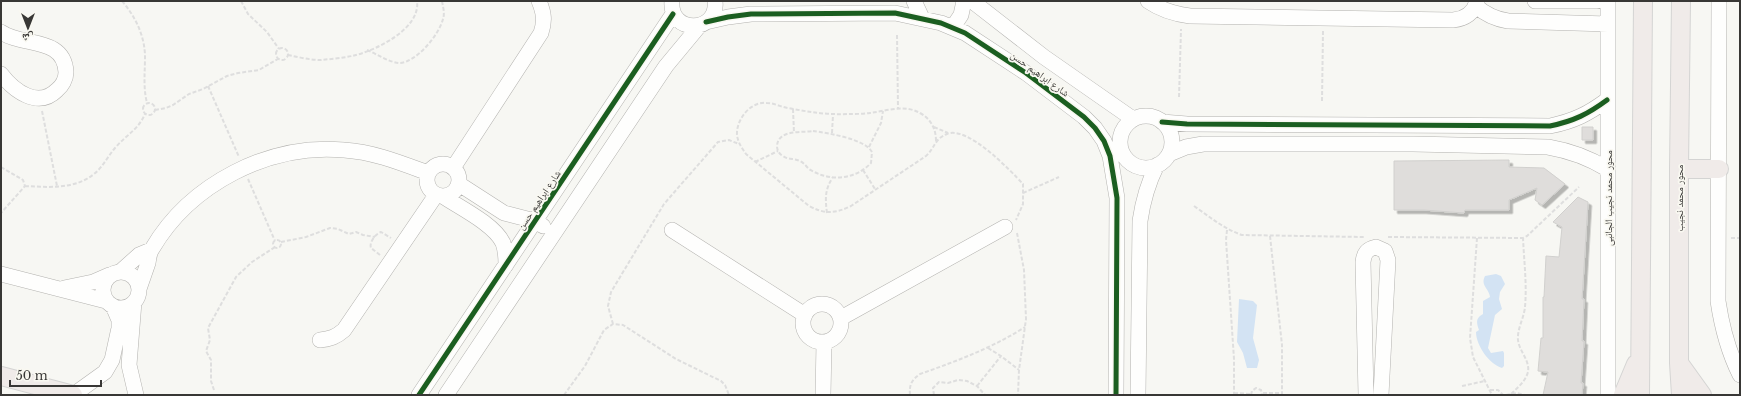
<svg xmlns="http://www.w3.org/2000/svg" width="1741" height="396" font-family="'Libre Baskerville','Noto Naskh Arabic',serif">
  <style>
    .water { fill: #d3e3f3 }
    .building { fill: #dfdddb; stroke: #d1d0ce; filter: url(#shadow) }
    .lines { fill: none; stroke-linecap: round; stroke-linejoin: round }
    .minor-casing { stroke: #b3b2af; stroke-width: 16 }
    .major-casing { stroke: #d4d4d3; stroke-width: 20 }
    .path { stroke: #dedede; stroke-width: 2; stroke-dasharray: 4 2; stroke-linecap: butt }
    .minor { stroke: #fefefd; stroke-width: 15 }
    .major { stroke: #f0ebe9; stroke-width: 18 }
    .cycleway-casing { stroke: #f9f8f1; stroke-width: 8 }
    .cycleway { stroke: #1b5e20; stroke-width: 5 }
    .labels { text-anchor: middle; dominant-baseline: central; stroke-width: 3.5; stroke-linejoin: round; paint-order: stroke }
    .street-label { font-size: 10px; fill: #383735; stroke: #f9f8f1 }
  </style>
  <defs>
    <filter id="shadow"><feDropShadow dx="3.5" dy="3.5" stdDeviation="0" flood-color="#0004"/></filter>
  </defs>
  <rect width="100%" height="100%" fill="#f7f7f3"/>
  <path class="water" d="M1496,274L1501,276L1505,284L1500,292L1499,299L1502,309L1495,315L1488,348L1491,353L1503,351L1504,353V366L1502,368C1489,364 1476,345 1476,332L1479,330C1476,322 1476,318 1483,314V301L1490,297C1489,288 1480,286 1485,276Z
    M1239,299L1253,301L1257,305L1253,338L1259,360L1257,368H1247L1243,353L1237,342Z"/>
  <path class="building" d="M1582,127H1593V140H1582Z
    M1509,160V167L1544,168L1565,184L1542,205L1535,200L1537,188L1509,200V210H1465L1464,213L1423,210H1394V161Z
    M1578,197L1588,202L1582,299H1584L1582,341H1584L1581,383H1583L1582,395H1543L1548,372L1538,371L1541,338H1543V297H1544L1546,256L1559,257L1562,227L1553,222Z"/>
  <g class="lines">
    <g class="minor-casing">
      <path id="minor" d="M672,1C669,35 719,33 715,1
        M914,1L922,18
        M972,1L1044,57L1133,119
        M1148,1C1161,10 1174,14 1190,16L1453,20C1465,19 1474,13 1477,1
        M1535,1H1597
        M1608,1V395
        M1719,1L1718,301C1722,328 1728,351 1740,375
        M1476,6C1486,15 1495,19 1508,21L1608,24
        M706,22L728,17L751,14L895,13L941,23L965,33L1026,73L1084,117L1095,128L1104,141L1110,156L1117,198L1116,395
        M953,27L961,15L964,1
        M1,32C22,47 64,36 66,72C66,79 62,86 57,90C38,109 14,91 1,74
        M1120 142a26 26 0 1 1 52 0a26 26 0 1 1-52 0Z
        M1162,122L1187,124L1550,126C1574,121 1588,114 1607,100
        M1169,154L1186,147L1203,144H1413L1548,147C1571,151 1588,157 1607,169
        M427 180a16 16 0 1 1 32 0a16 16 0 1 1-32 0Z
        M453,168L541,33C545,21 544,13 539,1
        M459,184L504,213L535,221L543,226
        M444,197C461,208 495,225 503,243C506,251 506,257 506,265
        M672,230L805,315
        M103 290a18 18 0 1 1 36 0a18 18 0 1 1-36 0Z
        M120,272L139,255L151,250
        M1,274L106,301
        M64,288L93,282L109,275
        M139,289C142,280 145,272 148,263C149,258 149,253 152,249C190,184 269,143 344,150C374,152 401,163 428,173
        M134,302L129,365L136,395
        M803 323a19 19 0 1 1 38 0a19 19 0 1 1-38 0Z
        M841,318L1005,227
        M320,340C330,339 336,337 344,330L436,195
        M73,395L105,372L112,360L119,328V320L113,306
        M419,395L673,14
        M446,395L666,66L700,25
        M823,395L824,343
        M1138,395L1140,221C1143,200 1148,183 1157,165
        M1366,395L1363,262C1364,253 1367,249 1376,247L1385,251L1388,260L1381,395"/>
    </g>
    <g class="major-casing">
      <path id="major" d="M1679,169H1719
        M1679,363L1702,395
        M1,376L73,395
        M1623,395L1636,364
        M1640,395L1643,1
        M1681,395L1679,363V169L1681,1"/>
    </g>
    <path class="path" d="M122,1C135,16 145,36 145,57C145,73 143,87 147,103
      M241,1L248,14L267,32L279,49
      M897,35L898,108
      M276 54a6 6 0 1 1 12 0a6 6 0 1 1-12 0Z
      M367,50C377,54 388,62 399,63C416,63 439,35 443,19C445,13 443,7 442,1
      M288,55C298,57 310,60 321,60C331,59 342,58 352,56C375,51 421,29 417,1
      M208,86L239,157
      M1179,97L1181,29
      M1322,101L1323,31
      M143 109a6 6 0 1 1 12 0a6 6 0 1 1-12 0Z
      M793,109L794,133
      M155,110L166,108L173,105L189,94L203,89L227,76L238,73L259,70L278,59
      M42,111L57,186
      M934,127L948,133
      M813,131C828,133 865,139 872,152L871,163C855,180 829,182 809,169C806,166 804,163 800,161C794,158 788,160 783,156C779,154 777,150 777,146C778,129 802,133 813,131Z
      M832,133L833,115
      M936,141C936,129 931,119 920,113C904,104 886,111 870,113C863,114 855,114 848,114C827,115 809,112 788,108C781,107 774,103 767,103C750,101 736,120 737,135C738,143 742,148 746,154L809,206C824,214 835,214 851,206L926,156C935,148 934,139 947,134C967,125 1010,170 1023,184V204L1016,220
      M869,147L881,123L883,111
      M755,162L778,151
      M1,167L23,180L25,186L1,213
      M863,170L875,189
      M248,179L275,241
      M25,186C48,187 74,190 94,174C103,167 108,156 115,148C126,135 138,130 145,114
      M1023,193L1059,177
      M1194,206C1210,217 1224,229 1242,235L1364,237
      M827,213C825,198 825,189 833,177
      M1227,230L1226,240L1234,359V395
      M1017,233L1024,270L1026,319L1019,370L1018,395
      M1270,236L1282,345V395
      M1388,237L1523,238L1527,236L1579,187
      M1477,238L1470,338L1473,357L1492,395
      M1731,238H1740
      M273 244a4 4 0 1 1 8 0a4 4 0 1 1-8 0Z
      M281,242L306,237L330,228L338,229L349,234L356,232L363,235L375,237
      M380,255L371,248C369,243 375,234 381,232L391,238
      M613,324L608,306L611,292L664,204L718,142L729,140L739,144
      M988,348L1001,356L1019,370
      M977,386L1001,356
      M1462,386L1485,381
      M214,390L211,381V360L206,351L210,340L208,328L236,277L252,262L275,247
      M1490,390H1498L1503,395
      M1234,393L1251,394
      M1263,393H1282
      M1511,394C1518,387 1525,382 1528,372C1530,360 1519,351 1518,340C1517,329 1524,318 1525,307C1527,284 1524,261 1523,238
      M564,395L585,366L604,330L613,324L623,325L676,359L721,381L725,385L729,395
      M910,395C909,384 912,380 920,374C957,361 992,348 1025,327
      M934,395L933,388L939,382L948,383L958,380L967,381L977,386L985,395
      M1251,395L1252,391L1256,388L1261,390L1262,395
      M1506,395L1517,393L1525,395"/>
    <use href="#minor" class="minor"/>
    <use href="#major" class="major"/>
    <g class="cycleway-casing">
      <path id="cycleway" d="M706,22L728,17L751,14L895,13L941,23L965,33L1026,73L1084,117L1095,128L1104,141L1110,156L1117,198L1116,395
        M1162,122L1187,124L1550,126C1574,121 1588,114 1607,100
        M419,395L673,14"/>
    </g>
    <use href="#cycleway" class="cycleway"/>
  </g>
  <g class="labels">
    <g class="street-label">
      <text transform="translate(1040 74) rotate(36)">شارع ابراهيم حسن</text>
      <text transform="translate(1608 198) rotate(-90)">محور محمد نجيب الجانبى</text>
      <text transform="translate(1679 198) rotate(-90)">محور محمد نجيب</text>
      <text transform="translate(539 200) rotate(-56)">شارع ابراهيم حسن</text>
    </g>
  </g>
  <rect width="1741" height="396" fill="none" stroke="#383735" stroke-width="4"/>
  <g transform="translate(28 28) rotate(180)" stroke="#f9f8f1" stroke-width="3" paint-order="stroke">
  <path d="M0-3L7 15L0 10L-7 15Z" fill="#383735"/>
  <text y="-6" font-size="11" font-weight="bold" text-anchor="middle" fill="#383735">ش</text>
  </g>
  <path d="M10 380v6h91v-6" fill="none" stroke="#383735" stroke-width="2"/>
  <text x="16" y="380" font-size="12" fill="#383735" stroke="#f9f8f1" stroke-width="3" paint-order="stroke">50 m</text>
</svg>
